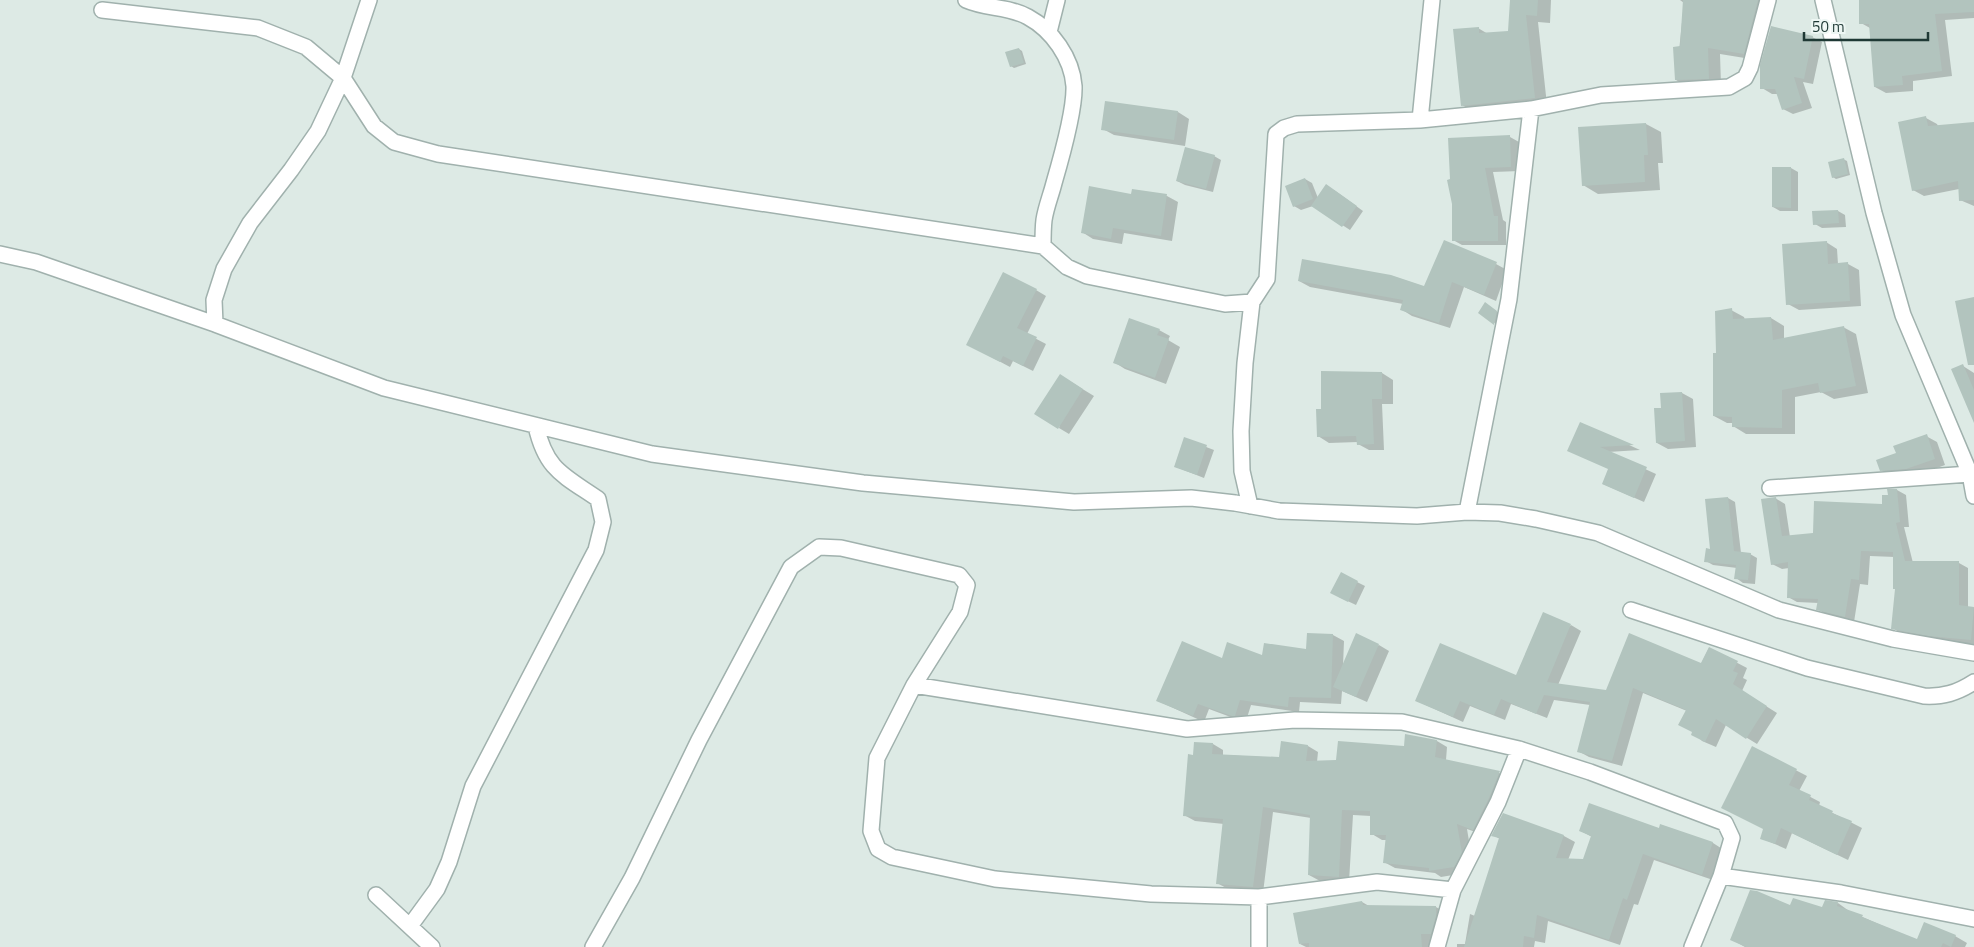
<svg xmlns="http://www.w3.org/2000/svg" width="1974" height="947" font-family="'Titillium Web',sans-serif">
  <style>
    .shadow { fill: #0003 }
    .building { fill: #b2c4be }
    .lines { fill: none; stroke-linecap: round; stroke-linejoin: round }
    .street-casing { stroke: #a0b1ad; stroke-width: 18 }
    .street { stroke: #fff; stroke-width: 15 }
  </style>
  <rect width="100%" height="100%" fill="#ddeae5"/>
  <path class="shadow" d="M1511,0H1551L1550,23L1538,22L1547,105L1475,112L1462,105L1478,28L1488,34L1509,32Z
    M1680,0H1774L1757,60L1720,54L1721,85L1688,87L1676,80L1684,3Z
    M1861,0H1974V18L1945,20L1952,76L1913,81V91L1886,93L1875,87L1870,28L1861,23Z
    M1812,37L1822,42L1813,84L1803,82L1812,108L1793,114L1783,109L1778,94H1772L1762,88Z
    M1019,49L1022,51L1026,64L1014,68L1011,66Z
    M1178,112L1189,119L1185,146L1114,135L1103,129Z
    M1926,118L1937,124L1938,126L1974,123V206L1960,200L1959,189L1924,196L1913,190Z
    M1646,124L1661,132L1663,163H1658L1660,190L1598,194L1583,185Z
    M1510,137L1519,142L1520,171L1493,172L1503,220L1506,222V245H1462L1453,240V203Z
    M1214,156L1221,160L1213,192L1185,185L1177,181Z
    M1843,159L1847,161L1850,175L1836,179L1833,177Z
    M1791,168L1798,172V211H1780L1773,207Z
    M1305,179L1312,183L1318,198L1334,190L1363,211L1350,230L1313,206L1301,210L1294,206Z
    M1132,196H1167L1178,202L1172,241L1124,233L1122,244L1093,239L1082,232Z
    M1838,211L1845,215L1846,227L1822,228L1815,224Z
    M1826,242L1837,249L1838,264H1848L1859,270L1861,306L1799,310L1788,304Z
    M1496,264L1507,270L1496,301L1464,287L1450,328L1412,316L1401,309L1403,304L1310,287L1299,281L1425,288Z
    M1036,290L1046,296L1027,334L1046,344L1033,371L1013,361L1010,367L978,350Z
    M1486,304L1500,314L1498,325L1479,313Z
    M1731,310L1744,317L1745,320L1771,318L1784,326V339L1843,327L1856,334L1868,393L1834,399L1821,392L1795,397V434H1746L1733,426V423H1727L1714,416L1718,354Z
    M1159,330L1170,336L1168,340L1180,347L1166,384L1125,369L1114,362Z
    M1963,366L1974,373V421Z
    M1382,373L1393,380V404H1382L1384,450H1369L1358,444V442L1329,443L1318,436Z
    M1071,382L1094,396L1069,434L1059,428Z
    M1682,393L1693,399L1696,447L1668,449L1657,443L1662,409Z
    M1581,423L1640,450L1608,452L1656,474L1644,502L1603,484L1613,472Z
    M1926,436L1937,442L1945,465L1918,475L1893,476L1881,470L1897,454Z
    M1185,439L1214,450L1204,478L1176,467Z
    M1897,490L1906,495L1909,527H1904L1913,563H1959L1968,568V607L1974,608V644L1939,640L1902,634L1893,628L1896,589L1895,557L1870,556L1868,585L1860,584L1854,622L1827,615L1818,609L1819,603L1797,602L1788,597L1789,568L1782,569L1772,564L1775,498L1785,504L1790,537L1814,534L1884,505Z
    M1728,498L1735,502L1741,553L1750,554L1757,558L1755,584L1743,583L1736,578L1737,568L1713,565L1706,561L1712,550Z
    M1341,574L1365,586L1356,605L1339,597Z
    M1571,625L1581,631L1558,685L1607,692L1701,664L1709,648L1747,668L1743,678L1747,680L1742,691L1777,713L1757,744L1726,725L1716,747L1702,741L1694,732L1687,711L1643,693L1622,766L1589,757L1578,751L1590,705L1554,700L1547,718L1511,704L1505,720L1470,706L1463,722L1417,701L1516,677Z
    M1333,635L1344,641L1343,666L1379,645L1389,651L1367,702L1342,691L1341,704L1300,702L1299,712L1251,705L1246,721L1244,722L1209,709L1204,722L1158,701L1223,659L1263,657L1307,650Z
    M1437,741L1447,747L1446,760L1499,773L1510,779L1484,835L1467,829L1472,859L1465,873L1441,877L1435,873L1395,868L1384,862L1387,840H1382L1372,834L1371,816L1353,815L1349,882L1320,881L1309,875L1311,818L1273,812L1263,893L1228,889L1217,883L1224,824L1195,821L1184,815L1194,756L1213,744L1223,750V755L1280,758L1308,746L1318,752L1317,762L1337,761Z
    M1753,748L1807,776L1799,791L1820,802L1819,806L1862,828L1848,860L1792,833L1786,849L1761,838L1765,829Z
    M1661,825L1713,843L1724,850L1713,880L1654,860L1638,905L1634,904L1620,945L1548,921L1545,943L1535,941L1534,947H1457V944H1465L1470,914L1475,916L1500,839L1493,835L1564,836L1575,842L1568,860L1584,861L1592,837L1581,831L1659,829Z
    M1362,902L1369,906L1436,907L1446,913L1441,939H1430L1431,947H1306L1300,944Z
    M1838,903L1849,911L1917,941L1955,936L1967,943L1965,947H1745L1731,939L1791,907L1823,909Z"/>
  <path class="building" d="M1510,0H1538L1537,16L1526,15L1535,98L1461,106L1453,29L1479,27V33L1508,31Z
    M1683,0H1758L1744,54L1708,48L1709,79L1675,80L1673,47L1680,46Z
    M1859,0H1974V12L1935,14L1942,71L1902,76L1903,85L1874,87L1869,24H1859Z
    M1771,26L1813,36L1804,79L1794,77L1802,103L1782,110L1775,89H1760V65Z
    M1019,48L1024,63L1010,67L1005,52Z
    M1105,101L1178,111L1174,140L1101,130Z
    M1926,116L1928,126L1974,122V200L1959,201L1958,181L1912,191L1898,122Z
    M1646,123L1648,155H1644L1645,182L1582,186L1578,127Z
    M1510,135L1511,167L1485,168L1494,216H1498V241H1452V204L1447,180L1450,179L1448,138Z
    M1185,147L1215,155L1206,189L1176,181Z
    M1844,158L1848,174L1832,178L1828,162Z
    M1772,167H1791V208L1772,207Z
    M1305,178L1313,199L1293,207L1285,186Z
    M1326,184L1357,206L1342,227L1311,206Z
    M1089,186L1131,194L1132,189L1167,194L1161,236L1113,228L1111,239L1081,233Z
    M1838,210L1839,223L1813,225L1812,211Z
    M1444,240L1497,262L1484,295L1452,282L1439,323L1400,310L1403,300L1298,281L1302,259L1391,275L1424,286Z
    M1827,241L1828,264L1848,262L1850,301L1786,305L1782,244Z
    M1003,272L1037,289L1017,328L1037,337L1023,366L1003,356L1000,362L966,345Z
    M1974,297V365H1968L1955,301Z
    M1485,302L1497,311L1494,325L1478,313Z
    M1732,308L1733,319L1771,317L1773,340L1844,326L1856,386L1820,393L1818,383L1782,390V428L1732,427V417L1713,416V353H1716L1715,311Z
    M1129,318L1160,329L1157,335L1169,339L1155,378L1113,363Z
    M1963,364L1974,390V423L1951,369Z
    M1321,371L1382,372V399H1372L1374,444L1357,445L1356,436L1317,437L1316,409H1321Z
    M1060,374L1083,389L1058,429L1034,414Z
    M1682,392L1685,441L1656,443L1654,408H1661L1660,393Z
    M1580,422L1634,445L1600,447L1647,467L1634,498L1602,484L1608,469L1567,451Z
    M1927,434L1935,459L1906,469L1880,471L1876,460L1896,453L1893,446Z
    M1184,437L1207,445L1197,475L1174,467Z
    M1887,489H1897L1900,522L1896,523L1905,561H1959V605L1974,607L1971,640L1928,636L1891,629L1895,589H1893V552L1861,551L1859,580L1851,579L1845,617L1816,610L1818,599L1787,598L1788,562L1771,565L1761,499L1776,497L1782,536L1813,533L1814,501L1882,504V495H1888Z
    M1728,497L1734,551L1751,553L1748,580L1734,579L1736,565L1704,562L1706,548L1710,549L1705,499Z
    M1341,572L1358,581L1348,602L1330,593Z
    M1543,612L1571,624L1547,682L1606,690L1629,633L1701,663L1709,647L1738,661L1733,671L1738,673L1733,684L1767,706L1746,739L1716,719L1705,742L1691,735L1692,732L1678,725L1686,710L1633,688L1612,761L1577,752L1590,702L1544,695L1536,714L1501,699L1494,715L1460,701L1453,717L1415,701L1440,643L1516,675Z
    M1307,633L1333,634L1331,698L1289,697L1288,707L1240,700L1235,716H1232L1198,704L1193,716L1156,701L1182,641L1222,658L1227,642L1262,655L1264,643L1306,649Z
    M1356,633L1379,644L1356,697L1333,687Z
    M1405,734L1437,740L1435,757L1500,771L1489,798L1473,830L1457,824L1462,853L1454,867L1429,871V868L1383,863L1386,835H1370V811L1342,810L1339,877L1308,875L1310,815L1263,807L1253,887L1216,884L1223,819L1183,816L1188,754L1193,755L1194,742L1213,743L1212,754L1279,757L1281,741L1308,745L1306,761L1336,760L1338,741L1404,746Z
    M1752,746L1797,769L1789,785L1811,795L1809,800L1833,811L1832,813L1852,821L1837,855L1781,828L1775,844L1760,839L1763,829L1721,808Z
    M1589,803L1659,828L1660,824L1713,842L1702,875L1643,854L1627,900L1623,898L1609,940L1537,915L1534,938L1524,936L1523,947H1464L1499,838L1491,836L1503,813L1564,835L1556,858L1583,859L1591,836L1579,831Z
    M1750,890L1757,891L1790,905L1793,898L1822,907L1825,900L1838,902L1837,906L1863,915L1862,917L1917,939L1924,922L1956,935L1951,947L1943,943L1941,947H1746L1730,940Z
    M1362,901L1363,905L1436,906V916L1431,934H1421L1422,947H1309V943L1299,944L1293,913Z"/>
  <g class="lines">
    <g class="street-casing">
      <path id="street" d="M966,0C986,9 1008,6 1028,17C1052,30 1072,58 1074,86C1075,110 1061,159 1054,183C1051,195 1046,207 1044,220C1043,228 1043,238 1043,246L1067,267L1087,276L1225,304L1252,302L1245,363L1241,431L1242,471L1250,506
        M1823,0L1874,213L1903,315L1970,474L1974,496
        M102,10L258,28L306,47L343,78L374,126L394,142L438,154L1043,246
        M1049,32L1057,0
        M1420,120L1432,0
        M0,254L36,262L215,324L384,388L652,454L863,483L1074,502L1191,498L1235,503L1279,511L1417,516L1467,512L1500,513L1536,519L1598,533L1779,610L1893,639L1974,653
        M1252,302L1267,279L1276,134L1284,128L1297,124L1420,120L1531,109L1601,95L1729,87L1745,78L1750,68L1768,0
        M215,324L214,300L224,269L250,223L291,170L318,131L343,78L369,0
        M1770,488L1970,474
        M1467,512L1509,299L1531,109
        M1631,610L1807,668L1924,696C1943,697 1957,693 1974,682
        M914,685L1187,729L1295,720L1402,722L1519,749L1590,772L1725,823L1732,838L1721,876L1692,947
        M1721,876L1841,893L1974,919
        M376,895L432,947
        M1259,897L1377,882L1453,890
        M410,926L437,889L449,862L473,786L596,550L603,522L598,499C563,475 546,470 536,426
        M593,947L632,878L699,740L791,567L819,547L841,548L959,575L967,585L960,612L914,685L877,758L871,831L878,849L892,857L995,879L1151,894L1259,897V947
        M1437,947L1453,890L1498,802L1519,749"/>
    </g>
    <use href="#street" class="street"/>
  </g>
  <path d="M1804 32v8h124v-8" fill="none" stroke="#1f3935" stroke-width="2.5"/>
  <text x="1812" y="32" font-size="15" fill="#1f3935" stroke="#edf6f3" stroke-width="4" paint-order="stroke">50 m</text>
</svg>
